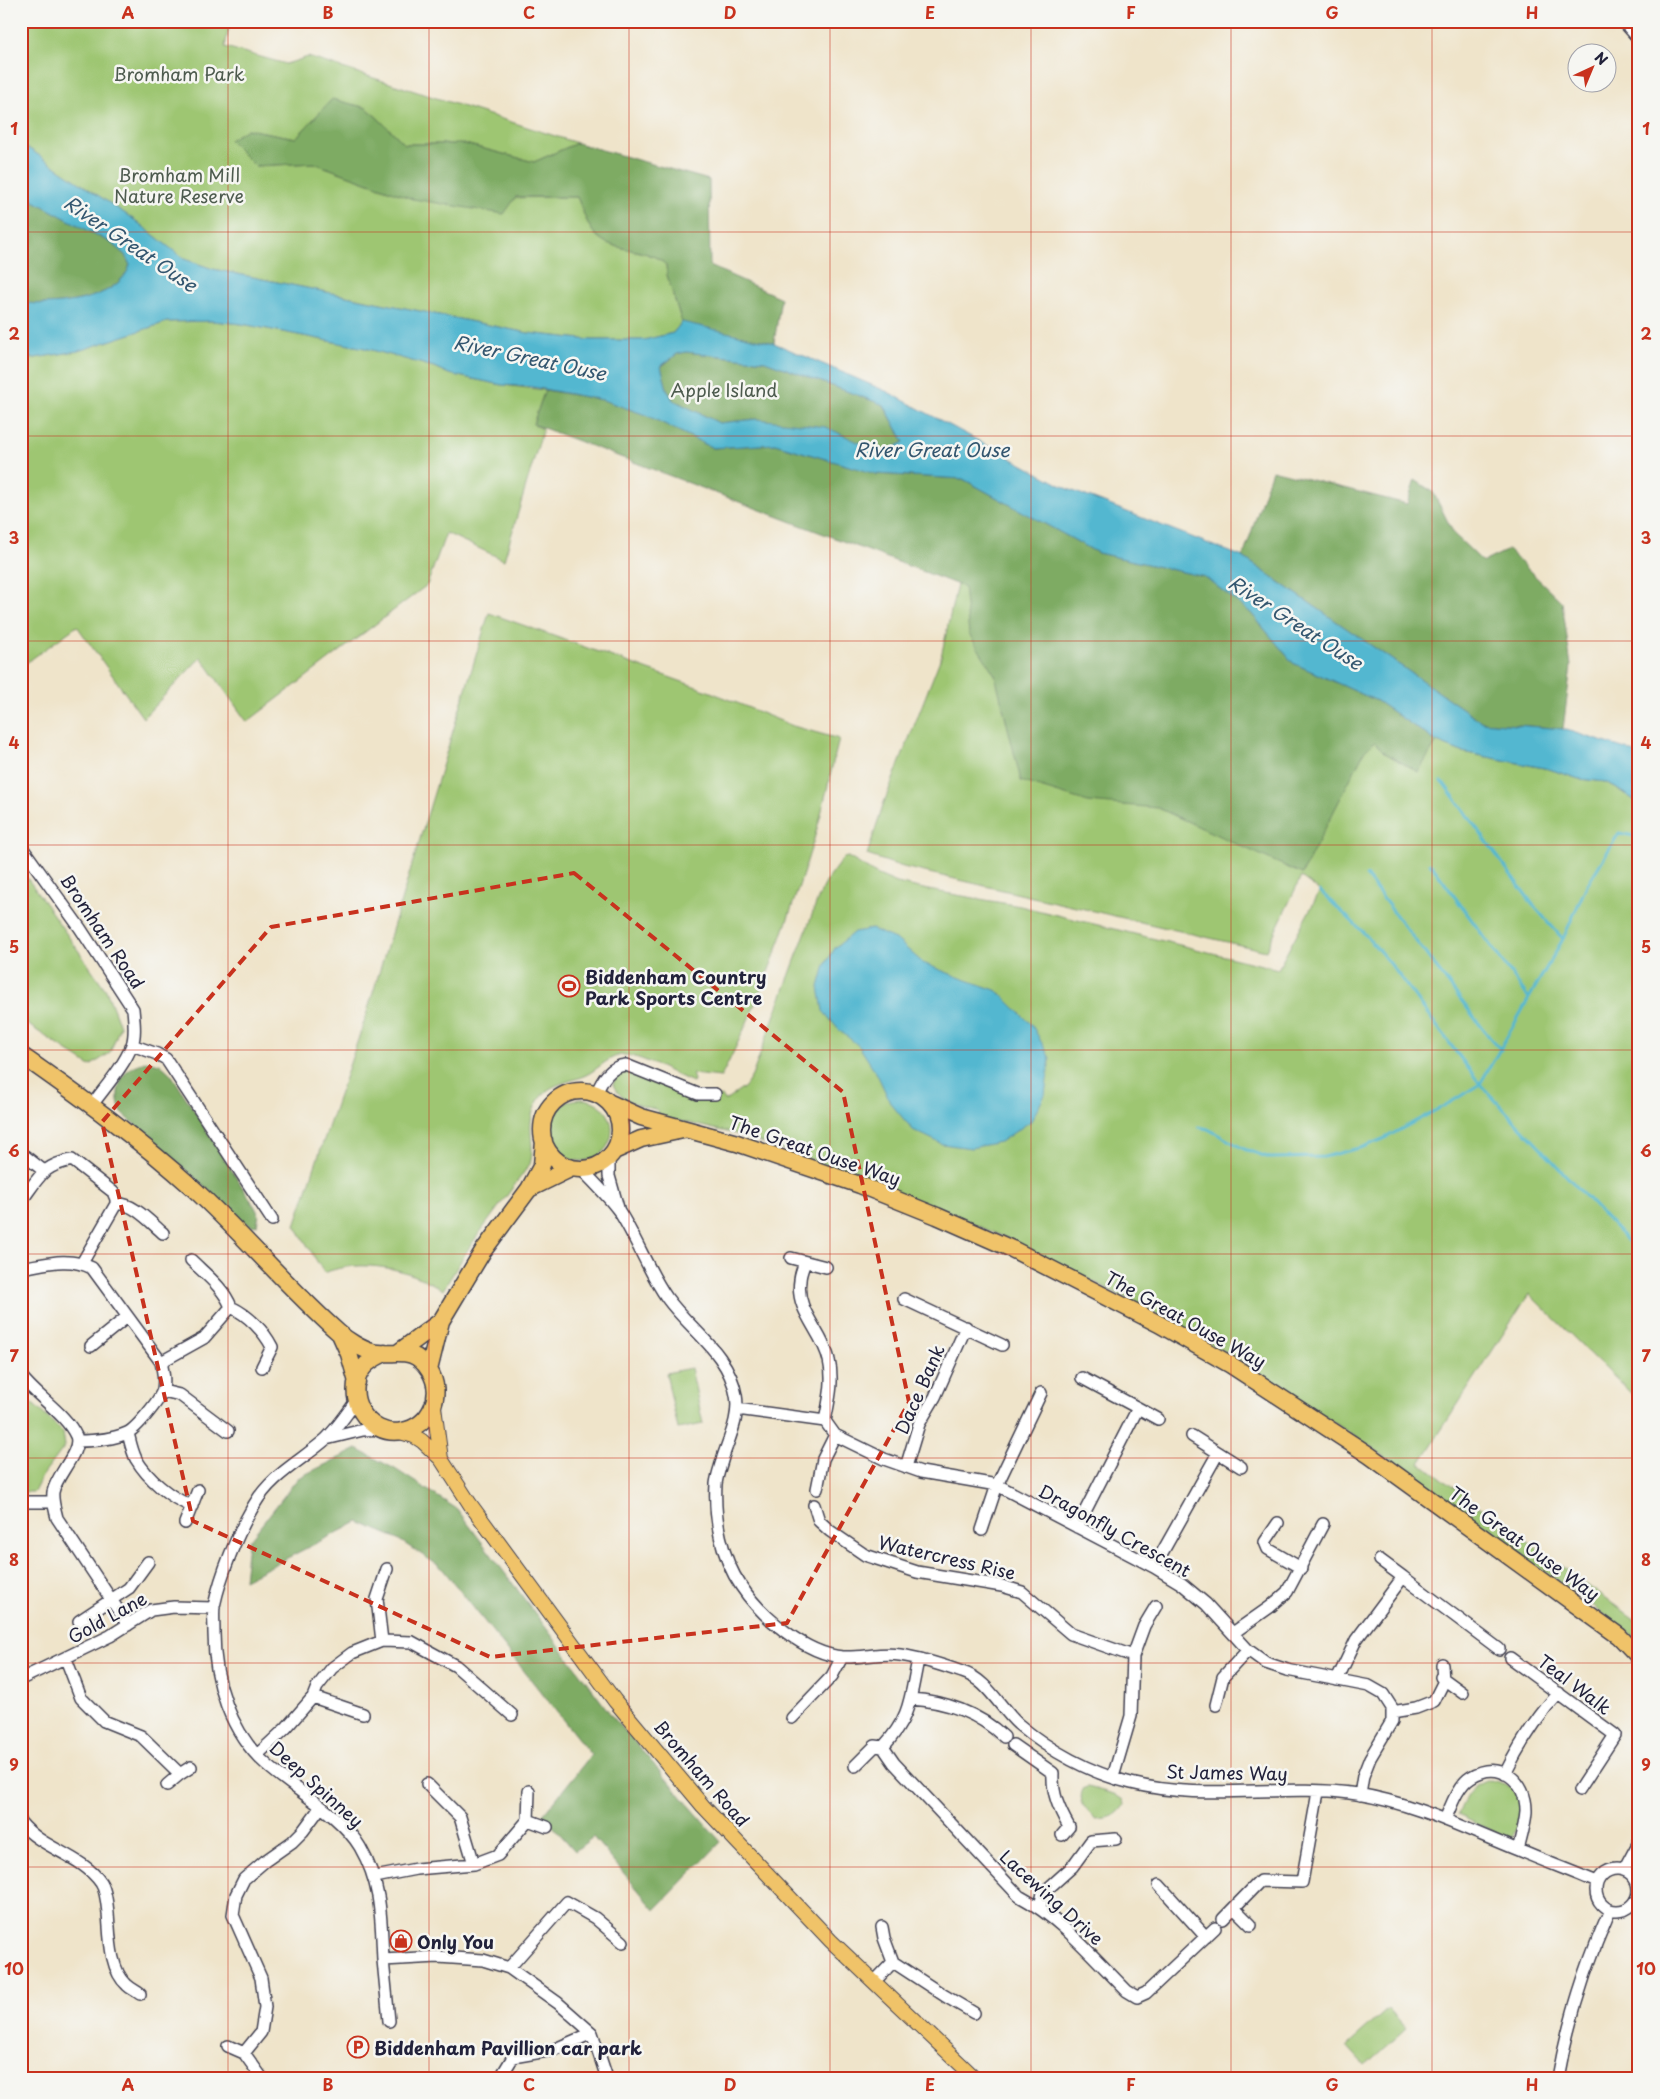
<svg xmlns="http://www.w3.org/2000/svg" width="1660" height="2099" font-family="'Playpen Sans',sans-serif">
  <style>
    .green { fill: #9ec672; stroke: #607456 }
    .forest { fill: #7eab64; stroke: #506650 }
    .water { fill: #52b7d0; stroke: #3a6c86; fill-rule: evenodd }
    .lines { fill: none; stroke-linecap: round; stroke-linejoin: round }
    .stream { stroke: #52b7d0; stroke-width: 3 }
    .minor-casing { stroke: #413f50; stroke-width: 14 }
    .major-casing { stroke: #413f50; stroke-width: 16 }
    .highway-casing { stroke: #413f50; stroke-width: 19 }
    .minor { stroke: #fff; stroke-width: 11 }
    .major { stroke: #f0c369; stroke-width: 14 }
    .highway { stroke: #f0c369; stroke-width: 16 }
    .marked { fill: none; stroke: #c8321e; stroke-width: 4; stroke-dasharray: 10 6; stroke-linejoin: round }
    .grid { fill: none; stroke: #c8321e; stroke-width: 1; stroke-opacity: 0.55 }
    .labels { text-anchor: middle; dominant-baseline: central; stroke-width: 5; stroke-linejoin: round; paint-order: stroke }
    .park-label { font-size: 18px; fill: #4d5b4e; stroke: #f6f6f2 }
    .street-label { font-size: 18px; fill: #22223b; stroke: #f6f6f2 }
    .poi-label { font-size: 18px; font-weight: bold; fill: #22223b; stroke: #f6f6f2; text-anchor: start }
    .water-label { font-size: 19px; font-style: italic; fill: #33566f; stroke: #f6f6f2 }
    .neatline { fill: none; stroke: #c8321e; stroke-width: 2 }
    .grid-label { font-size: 16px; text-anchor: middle; font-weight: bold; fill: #c8321e }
  </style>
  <rect width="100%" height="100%" fill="#f6f6f2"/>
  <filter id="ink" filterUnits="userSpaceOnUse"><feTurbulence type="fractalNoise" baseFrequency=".02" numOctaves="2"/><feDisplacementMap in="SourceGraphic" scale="10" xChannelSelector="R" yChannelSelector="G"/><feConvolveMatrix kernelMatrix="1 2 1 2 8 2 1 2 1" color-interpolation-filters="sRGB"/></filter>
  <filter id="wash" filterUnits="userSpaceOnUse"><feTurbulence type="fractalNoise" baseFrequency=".0096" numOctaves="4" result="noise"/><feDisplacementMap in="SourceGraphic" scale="20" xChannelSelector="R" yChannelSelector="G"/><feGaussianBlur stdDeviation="1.12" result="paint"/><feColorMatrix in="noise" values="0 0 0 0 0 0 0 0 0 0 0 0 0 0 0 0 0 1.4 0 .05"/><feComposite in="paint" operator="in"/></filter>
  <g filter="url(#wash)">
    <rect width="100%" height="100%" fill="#efe4ca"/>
    <path class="green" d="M21,21H230L225,47L286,64L308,57L577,143L534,162L465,144H405L367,108L332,100L296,138L247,129L255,166L314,163L413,199L577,197C583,210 588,230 599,238C618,253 649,247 666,265L667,275L682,322L673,333L644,340H591L528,333L213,269L184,259L136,221L31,150L21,146Z
      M213,321L242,324L365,348L434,367L449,374L502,385L545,390L533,424L543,429L504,560L446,533L427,585L247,722L201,657L143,718L77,626L22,666L21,665V357L35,358L78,351L167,322Z
      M957,584L964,587L1123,791L1302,873L1355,768L1364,752L1374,742L1385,753L1417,771L1437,742L1462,752L1549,769L1579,779L1606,782L1639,803V1401L1529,1294L1420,1463L1639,1623V1639L1374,1449L1235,1358L1163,1317L1016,1242L863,1178L740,1135L658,1116V1110C642,1106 619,1102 613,1084L617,1076L615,1072L623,1069L699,1099L707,1100L722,1096L725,1101L745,1087L752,1076L819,896L829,877L843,858L848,857L876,874L897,883L928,890L1020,906L1278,969L1320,891L1301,877L1266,951L903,867L867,855L883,805L941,657Z
      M489,613L708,691L793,726L839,739C830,773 824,807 814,839C789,920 760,1001 721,1077L692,1074L694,1080L693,1082C675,1075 644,1057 626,1055C610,1054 599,1069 586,1075C564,1085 545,1082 534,1109C526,1128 536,1146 530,1164L470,1246L443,1290C410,1268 361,1258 324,1273L295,1225L364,1022Z
      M21,869L106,990L120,1026L110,1053L90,1066L21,1020Z
      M550 1130a31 31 0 1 1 62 0a31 31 0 1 1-62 0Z
      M691,1368L703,1424L678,1429L666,1373Z
      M21,1393L63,1432L65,1446L41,1478L34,1492H21Z
      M1490,1780C1508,1782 1527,1797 1521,1818C1519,1825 1514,1833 1511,1840L1458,1815C1466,1795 1469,1787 1490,1780Z
      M1088,1787L1114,1794L1123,1800L1124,1805C1117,1817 1109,1818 1096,1819C1087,1812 1076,1800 1084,1788Z
      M1388,2009L1406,2029L1365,2066L1347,2046Z"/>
    <path class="forest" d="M332,99L367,108L405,144H465L534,162L577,143L709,180L710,266L781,298L774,343L682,323L667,275L666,265C649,247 618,253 599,238C588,230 583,210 577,197H516L504,214L413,199L314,163L255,166L229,140L247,129L296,138Z
      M21,194L111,243L125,255L130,265C119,301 52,308 21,302Z
      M686,352L765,361L884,405L904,442L887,452L862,444L757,419L719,423L673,400L667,389L661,367L677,354Z
      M545,390L603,400L646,415L713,448L775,444L876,474L963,479L1098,553L1205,577L1251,613L1293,663L1377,701L1437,742L1418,772L1385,753L1374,742L1364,752L1302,874L1158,808L1088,802L1021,781L995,675L969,634L964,587L533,424Z
      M1272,470L1407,504L1415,480L1433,492L1454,534L1483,562L1508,550L1562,602L1571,666L1563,729L1482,722L1243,557Z
      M147,1061L160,1064L171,1074L255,1207L259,1215L257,1225L252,1226L244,1222L122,1113C115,1101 117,1083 126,1072C132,1066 140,1064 147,1061Z
      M357,1449L395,1469L457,1509L612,1716L721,1842L655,1910L593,1837L575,1851L543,1815L591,1755L441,1567L396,1538L358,1522L244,1580L248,1542L298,1478Z"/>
    <path class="water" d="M21,146L31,150L136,221L184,259L213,269L528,333L591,340H644L673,333L682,322L774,343L888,392L1068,489L1243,557L1482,722L1563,729L1626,749L1639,755V803L1606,782L1579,779L1549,769L1462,752L1437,742L1377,701L1293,663L1251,613L1205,577L1098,553L963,479L876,474L775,444L713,448L646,415L603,400L532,387L502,385L449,374L434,367L365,348L242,324L213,321L167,322L78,351L35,358L21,357V302C52,308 119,301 130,265L125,255L111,243L21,194ZM686,352L765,361L884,405L904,442L887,452L862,444L826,427L757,419L719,423L673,400L667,389L661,366L677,354Z
      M872,929L897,940L923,963L958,977L998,991L1032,1025L1050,1058L1045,1095L1031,1121L1000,1142L971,1148L942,1144L913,1130L891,1104L877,1074L859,1046L839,1030L823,1011L819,987L825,965L835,948L854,932Z"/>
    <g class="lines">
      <path class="stream" d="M1442,781L1534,906L1563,939
        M1430,863L1528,997
        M1366,876L1490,1038L1501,1050
        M1320,891L1362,931L1389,962L1480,1084L1639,1253
        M1199,1127L1208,1129L1244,1149L1270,1158L1324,1157L1363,1147L1383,1139L1451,1102L1480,1084L1563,939L1586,887L1619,833L1639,837"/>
    </g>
  </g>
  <g filter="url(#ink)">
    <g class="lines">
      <g class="minor-casing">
        <path id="minor" d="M1623,21L1639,39
          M21,846L80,928L133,1009C134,1021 136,1034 132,1045C124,1066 106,1086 92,1105
          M132,1045L157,1054L166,1059L272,1220
          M596,1094C602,1080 610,1066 626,1065L698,1094H715
          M21,1153L44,1171
          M609,1158V1176L618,1208
          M581,1169C594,1182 608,1196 619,1211C637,1239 648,1271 667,1298C690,1330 729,1353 736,1395C740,1416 730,1436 723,1457C721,1465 717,1475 716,1484C714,1518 721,1557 741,1586C761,1616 805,1654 843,1657C862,1658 882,1652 900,1655C920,1658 942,1665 962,1672C987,1679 1000,1708 1018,1724C1050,1751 1090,1773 1131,1783C1205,1802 1282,1783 1357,1794C1414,1803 1466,1829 1518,1850C1544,1861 1571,1871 1597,1882
          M25,1196C40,1175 45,1165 72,1160L113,1192L116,1199V1204L82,1263
          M116,1204C133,1202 151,1223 163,1233
          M791,1258L826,1267
          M191,1260C205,1274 224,1288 231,1307C248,1315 264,1331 272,1347L262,1367
          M805,1262C803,1268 800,1274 800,1281C795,1311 823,1332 829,1360C834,1381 829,1400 825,1421
          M21,1268C45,1264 69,1256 92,1268L161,1362C163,1371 165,1380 163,1389C161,1399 136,1429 127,1433C111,1440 93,1441 77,1441
          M904,1299L1002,1345
          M91,1346L127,1317
          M161,1362L204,1338L231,1307
          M21,1376C36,1396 66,1414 76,1436C82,1451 56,1475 53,1492C52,1501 55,1509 57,1518L128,1625
          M163,1391L180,1395L228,1431
          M356,1401C347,1414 337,1428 326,1439C301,1461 271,1475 254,1505C237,1534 221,1574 214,1606C213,1615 214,1624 214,1633C214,1681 230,1733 267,1765C295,1790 341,1815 360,1847C382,1885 381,1919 383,1960L438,1957L483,1960L509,1968L558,2003L592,2033L607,2078
          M1138,1408L1158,1419
          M737,1409L825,1421L835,1435L884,1459L921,1472L997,1485L1154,1567L1182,1584L1206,1604L1248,1650L1266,1663L1287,1670L1369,1686L1383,1694L1392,1708V1721L1370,1758L1363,1776L1360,1795
          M128,1433C130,1441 132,1451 136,1459C148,1479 170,1498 192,1506
          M1192,1436L1241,1467
          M326,1439L363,1430L382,1429
          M906,1467L919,1424L935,1397L966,1327
          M817,1489L823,1459L835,1435
          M21,1502H53
          M814,1505L819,1521L830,1531L865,1555L917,1572L1002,1586L1022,1592L1071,1634L1133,1656L1131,1716L1113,1777
          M185,1523L198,1490
          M1278,1523L1265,1542L1268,1549L1301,1568
          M1077,1527L1138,1408L1082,1378
          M982,1530L997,1485L1041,1393
          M1380,1560L1403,1577
          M1154,1567L1218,1453
          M79,1621L129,1588L148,1562
          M1233,1633L1270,1607L1287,1592L1323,1524
          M382,1641L377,1599L387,1569
          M1133,1656L1144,1626L1156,1606
          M1510,1658L1615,1735L1579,1790
          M66,1659L81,1698L104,1721L141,1736L180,1774L191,1767
          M1441,1677L1463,1693
          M21,1679L110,1636L151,1610L174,1607L214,1608
          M1337,1680L1356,1640L1403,1577L1499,1649
          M313,1697L363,1714
          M910,1699C945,1701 979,1713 1004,1737
          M1216,1705L1223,1677L1248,1650
          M1392,1712L1416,1708L1434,1701L1443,1683L1442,1664
          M792,1718L832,1676L842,1657
          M1013,1745L1053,1773C1052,1794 1059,1809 1069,1827L1062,1835
          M883,1747L894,1763L1019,1896C1062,1919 1093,1957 1127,1991L1137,1997L1146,1993L1215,1928
          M883,1747C911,1717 910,1698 918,1660
          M257,1755L286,1728L313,1697L317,1687L332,1668L352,1653L382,1641L412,1642L456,1666L512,1715
          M855,1766L875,1746L883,1747
          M1505,1774C1520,1743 1536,1718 1559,1693
          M427,1784L460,1817L474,1864
          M167,1785L180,1774
          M528,1820L547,1827
          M1445,1820C1451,1806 1458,1785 1471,1777C1500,1759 1527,1781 1526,1812C1525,1825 1521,1838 1518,1850
          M21,1823C42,1849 82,1855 101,1883C106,1890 107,1904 108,1913C110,1935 109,1969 127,1985C131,1989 136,1991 140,1994
          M1596 1890a21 21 0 1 1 42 0a21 21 0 1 1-42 0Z
          M1624,1870L1639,1842
          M375,1877L416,1869L474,1864L498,1855L528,1820L529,1791
          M1159,1885L1206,1937
          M1040,1907L1043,1893L1072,1867L1091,1841L1116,1839
          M1234,1908L1251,1925
          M1223,1919L1260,1881L1302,1882L1318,1792
          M882,1927L884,1938L893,1962
          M383,1960L389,2021
          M509,1968L567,1902L595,1918L623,1942
          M874,1982L893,1962L945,1996L974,2013
          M228,2046L244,2053
          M502,2075L513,2057L553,2050L592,2033
          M262,2078L244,2053L261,2032L265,2007L261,1978L233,1915L236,1895L244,1879L265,1861L292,1842L303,1831L320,1808
          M1558,2078C1568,2020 1586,1965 1610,1910"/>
      </g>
      <g class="major-casing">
        <path id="major" d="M434,1407L441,1459
          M400,1432L414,1436L422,1441L441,1459L470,1504L615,1701L703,1806L831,1941L975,2078"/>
      </g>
      <g class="highway-casing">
        <path id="highway" d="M21,1055C81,1097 140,1140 194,1189C244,1235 288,1288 339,1333C347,1340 361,1349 372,1352C395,1357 412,1344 429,1370C445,1395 430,1426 402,1431C368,1438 342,1395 363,1368C368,1361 377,1357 385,1353
          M542 1130a39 39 0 1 1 78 0a39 39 0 1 1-78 0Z
          M610,1103L641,1117L737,1143L860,1185L937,1216L1012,1249L1159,1324L1231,1365L1369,1455L1619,1636L1639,1657
          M614,1151L641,1139L683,1130
          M529,1189L572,1168
          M340,1334L349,1354L357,1382
          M399,1352L441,1321
          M429,1370L441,1321L483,1251L529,1189L542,1165L544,1141"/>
      </g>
      <use href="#minor" class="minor"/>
      <use href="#major" class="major"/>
      <use href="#highway" class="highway"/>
    </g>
  </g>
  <path class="marked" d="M574,873L843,1092L909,1402L787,1623L490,1657L193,1521L102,1122L271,927Z"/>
  <path class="grid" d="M228,21V2078M429,21V2078M629,21V2078M830,21V2078M1031,21V2078M1231,21V2078M1432,21V2078M21,232H1639M21,436H1639M21,641H1639M21,845H1639M21,1050H1639M21,1254H1639M21,1458H1639M21,1663H1639M21,1867H1639"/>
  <defs>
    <g id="stadium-ring" transform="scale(1.125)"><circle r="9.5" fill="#f6f6f2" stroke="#c8321e" stroke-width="1.5"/><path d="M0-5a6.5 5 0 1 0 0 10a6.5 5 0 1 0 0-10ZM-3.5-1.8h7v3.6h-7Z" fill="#c8321e"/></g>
    <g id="shop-ring" transform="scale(1.125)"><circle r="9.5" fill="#f6f6f2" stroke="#c8321e" stroke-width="1.5"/><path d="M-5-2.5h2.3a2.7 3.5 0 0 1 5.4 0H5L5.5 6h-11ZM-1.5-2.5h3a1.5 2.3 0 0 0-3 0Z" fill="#c8321e"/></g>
    <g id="parking-ring" transform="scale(1.125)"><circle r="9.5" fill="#f6f6f2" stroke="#c8321e" stroke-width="1.5"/><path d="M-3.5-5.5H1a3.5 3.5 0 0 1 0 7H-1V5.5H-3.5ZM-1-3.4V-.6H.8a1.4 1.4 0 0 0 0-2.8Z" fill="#c8321e"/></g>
  </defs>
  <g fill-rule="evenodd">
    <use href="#stadium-ring" x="569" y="986"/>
    <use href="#shop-ring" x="401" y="1941"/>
    <use href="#parking-ring" x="358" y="2047"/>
  </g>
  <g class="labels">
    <g class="park-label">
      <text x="179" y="73">Bromham Park</text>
      <text x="179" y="174">Bromham Mill<tspan x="179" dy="21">Nature Reserve</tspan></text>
      <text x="724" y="389">Apple Island</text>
    </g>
    <g class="street-label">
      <text transform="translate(103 931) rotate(56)">Bromham Road</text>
      <text transform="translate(815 1150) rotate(19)">The Great Ouse Way</text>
      <text transform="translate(1186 1319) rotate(29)">The Great Ouse Way</text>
      <text transform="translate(919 1389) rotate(-66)">Dace Bank</text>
      <text transform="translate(1115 1530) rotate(29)">Dragonfly Crescent</text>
      <text transform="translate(1525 1543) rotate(36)">The Great Ouse Way</text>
      <text transform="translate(947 1557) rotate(13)">Watercress Rise</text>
      <text transform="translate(107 1617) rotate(-29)">Gold Lane</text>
      <text transform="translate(1575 1684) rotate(37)">Teal Walk</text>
      <text transform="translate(1227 1772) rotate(1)">St James Way</text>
      <text transform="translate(702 1773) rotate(49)">Bromham Road</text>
      <text transform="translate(317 1784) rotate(42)">Deep Spinney</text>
      <text transform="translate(1052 1897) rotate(42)">Lacewing Drive</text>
    </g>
    <g class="poi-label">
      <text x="585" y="976">Biddenham Country<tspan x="585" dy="21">Park Sports Centre</tspan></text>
      <text x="417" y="1941">Only You</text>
      <text x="374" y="2047">Biddenham Pavillion car park</text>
    </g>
    <g class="water-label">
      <text transform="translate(131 243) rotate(34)">River Great Ouse</text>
      <text transform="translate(530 357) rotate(12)">River Great Ouse</text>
      <text x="932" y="449">River Great Ouse</text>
      <text transform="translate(1296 622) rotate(33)">River Great Ouse</text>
    </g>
  </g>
  <rect width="1660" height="2099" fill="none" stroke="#f6f6f2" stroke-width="55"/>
  <g transform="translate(1592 68) rotate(44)"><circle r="24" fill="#f6f6f2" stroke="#a1a1a9"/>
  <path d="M0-4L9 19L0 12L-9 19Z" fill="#c8321e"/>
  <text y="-8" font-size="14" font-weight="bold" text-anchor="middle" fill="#22223b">N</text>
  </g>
  <rect x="28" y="28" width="1604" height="2044" class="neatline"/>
  <g class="grid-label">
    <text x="128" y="19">A</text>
    <text x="328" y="19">B</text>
    <text x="529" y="19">C</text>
    <text x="730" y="19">D</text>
    <text x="930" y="19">E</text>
    <text x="1131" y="19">F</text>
    <text x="1332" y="19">G</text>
    <text x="1532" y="19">H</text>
    <text x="14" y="135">1</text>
    <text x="1646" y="135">1</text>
    <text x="14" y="340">2</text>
    <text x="1646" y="340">2</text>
    <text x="14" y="544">3</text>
    <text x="1646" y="544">3</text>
    <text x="14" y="749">4</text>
    <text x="1646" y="749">4</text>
    <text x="14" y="953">5</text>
    <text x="1646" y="953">5</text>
    <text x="14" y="1157">6</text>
    <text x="1646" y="1157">6</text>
    <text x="14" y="1362">7</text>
    <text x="1646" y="1362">7</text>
    <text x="14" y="1566">8</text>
    <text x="1646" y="1566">8</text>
    <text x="14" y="1771">9</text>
    <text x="1646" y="1771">9</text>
    <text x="14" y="1975">10</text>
    <text x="1646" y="1975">10</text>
    <text x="128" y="2091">A</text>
    <text x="328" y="2091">B</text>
    <text x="529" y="2091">C</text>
    <text x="730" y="2091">D</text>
    <text x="930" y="2091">E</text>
    <text x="1131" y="2091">F</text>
    <text x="1332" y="2091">G</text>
    <text x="1532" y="2091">H</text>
  </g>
</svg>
